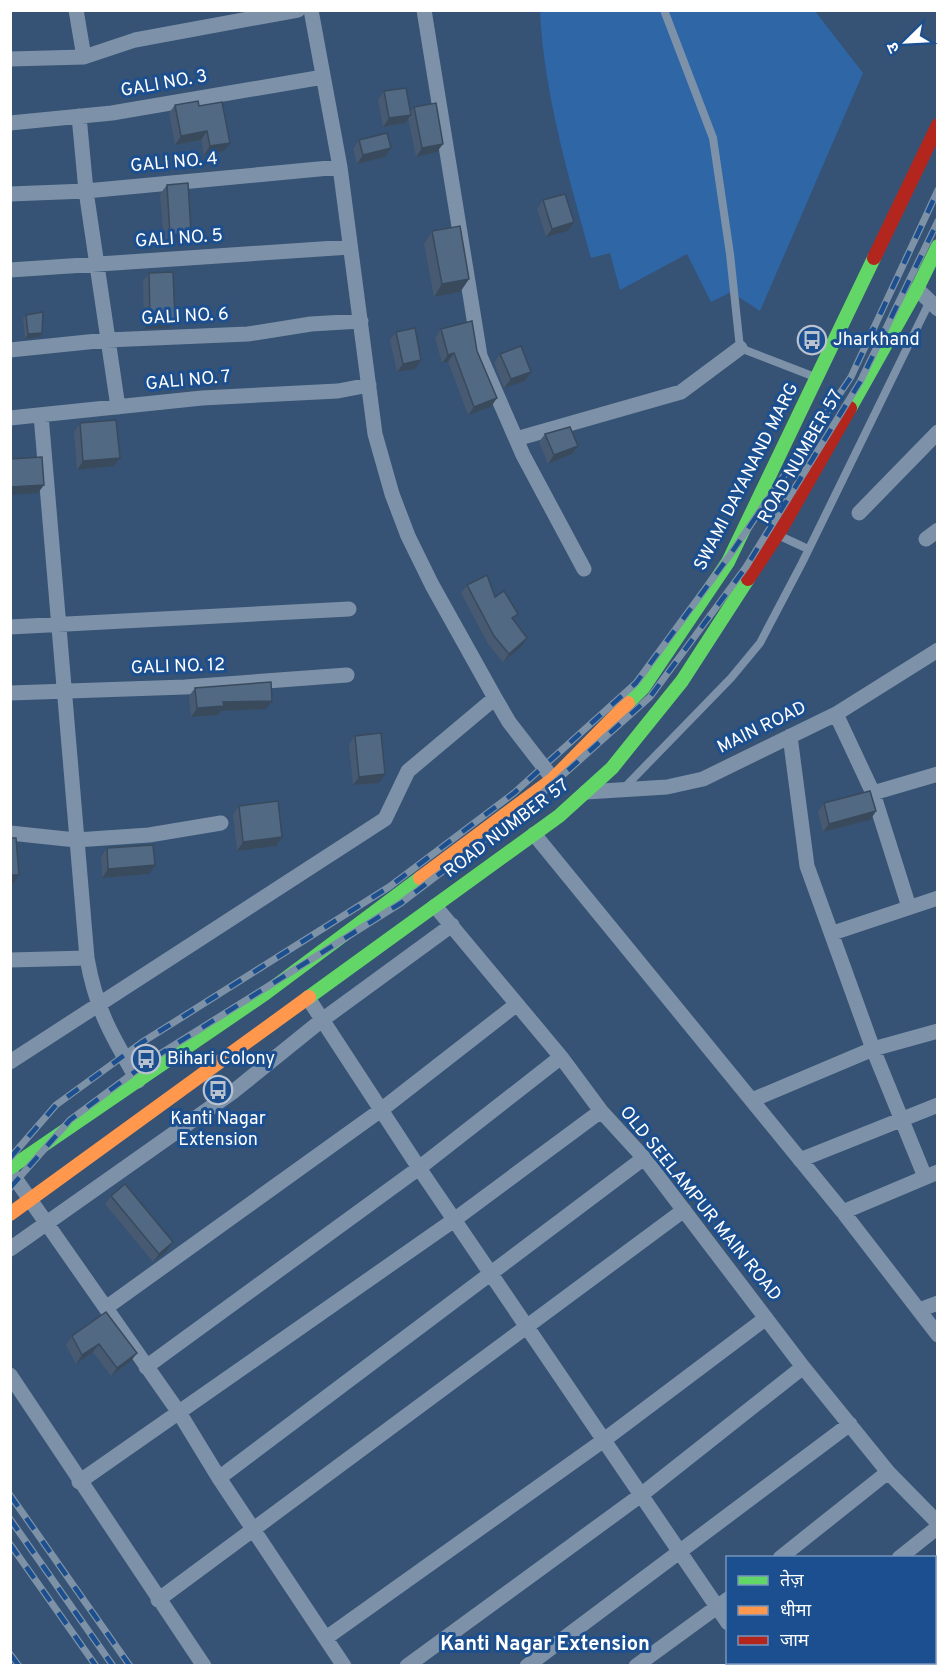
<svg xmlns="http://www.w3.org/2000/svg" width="948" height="1676" font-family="Overpass,'Noto Sans Devanagari',sans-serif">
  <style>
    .green { fill: #2f66a5 }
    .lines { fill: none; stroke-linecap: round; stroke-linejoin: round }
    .lane { stroke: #7d92a8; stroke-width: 8 }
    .street { stroke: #7d92a8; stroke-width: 15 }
    .fast { stroke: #63d668; stroke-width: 14 }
    .slow { stroke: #ff974d; stroke-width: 14 }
    .jam { stroke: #b3261e; stroke-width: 14 }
    .rail-casing { stroke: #7e92a7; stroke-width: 7 }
    .rail { stroke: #1b4f8f; stroke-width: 4.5; stroke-dasharray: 14; stroke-linecap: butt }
    .wall { fill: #475a72 }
    .shaded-wall { fill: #394a5c }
    .building { fill: #526984; stroke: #394a5c; stroke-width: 1.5 }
    .labels { text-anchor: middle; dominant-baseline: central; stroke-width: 6; stroke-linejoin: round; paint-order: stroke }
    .street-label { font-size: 18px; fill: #fff; stroke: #1b4f8f }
    .poi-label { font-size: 18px; fill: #fff; stroke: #1b4f8f; text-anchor: start }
    .neighbourhood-label { font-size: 20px; font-weight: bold; fill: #fff; stroke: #1b4f8f }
  </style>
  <rect width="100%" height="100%" fill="#365274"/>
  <path class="green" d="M540,11H815L863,73L760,311L731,292L711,302L687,254L620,290L610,253L591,258C569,177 544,95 540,11Z"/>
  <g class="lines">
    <path class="lane" d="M664,10L713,138L730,254L740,348L815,377
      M780,536L808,549
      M624,788L731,678L760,643L802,563L930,301"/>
    <path class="street" d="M76,10L84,57
      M311,10L340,167L375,434L392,494L408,536L432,585L495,698L509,722L553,779
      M424,10L480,356L523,455L584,569
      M10,59L84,57L135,40L298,10
      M79,116L86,191L118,407
      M10,123L112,113L323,77
      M10,194L86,191L340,167
      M10,270L350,247
      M917,289L938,309
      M10,350L107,340L248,334L311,324L361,321
      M41,415L87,958C96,1010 112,1036 138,1081
      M10,418L202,398L338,391L369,385
      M516,439L681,392L740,348
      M859,513L938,432
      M926,539L938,530
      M10,627L349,609
      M10,693L185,687L347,675
      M836,714L873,793L909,907
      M790,736L807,866L873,1049L925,1177
      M586,792L667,787L703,779L836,714L938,650
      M873,793L938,774
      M10,833L76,840L149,835L221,823
      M534,834L843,1212L938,1335
      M435,906L561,1057L601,1111L644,1158L803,1367L888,1472L938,1523
      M833,933L938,898
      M10,960L87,958
      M308,998L419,1168L728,1623
      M10,1062L385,819L408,771L495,698
      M752,1100L873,1049L938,1031
      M800,1160L938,1105
      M10,1171L180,1414L219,1478L344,1666
      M843,1212L938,1172
      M10,1249L234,1091L322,1020L452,925
      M107,1307L381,1110L517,1004
      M919,1310L938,1303
      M146,1367L419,1168L561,1057
      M10,1375L204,1666
      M219,1478L644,1158
      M79,1482L454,1220L601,1111
      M780,1558L888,1472
      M899,1558L938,1527
      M158,1600L684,1210
      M934,1618L938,1615
      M326,1638L604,1440L766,1318
      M407,1666L641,1495L803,1367
      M527,1666L850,1424
      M636,1666L728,1599
      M763,1666L766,1662
      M869,1666L874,1662"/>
    <path class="fast" d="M850,408L917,289L938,246
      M628,703L643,688L728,562L874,258
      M309,997L559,816L612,768L682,681L748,579
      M10,1168L266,993L420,878"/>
    <path class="slow" d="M420,878L553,779L628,703
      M10,1214L309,997"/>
    <path class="jam" d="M874,258L938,125
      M748,579L781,529L850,408"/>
    <g class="rail-casing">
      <path id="rail" d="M10,1158L56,1105L141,1043L389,887L514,793L636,683L730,555L851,377L938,190
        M10,1188L70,1120L152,1059L401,903L526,808L650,697L746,567L860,382L938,221
        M10,1495L130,1666
        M10,1519L113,1666
        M10,1544L96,1666
        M10,1654L19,1666"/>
    </g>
    <use href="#rail" class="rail"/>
  </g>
  <path class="wall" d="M384,91L410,112L414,107L437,152L416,157L408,118L405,123L383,127L378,100Z
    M175,105L199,106L224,151L204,155L201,140L175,145L169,113Z
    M359,140L391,148L385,157L357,164L353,149Z
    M167,185L185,242L164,243L160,194Z
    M543,200L574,222L568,231L546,237L537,209Z
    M432,231L469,279L460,292L434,297L424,244Z
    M149,273L169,328L144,329L143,281Z
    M26,315L39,337L25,339L23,319Z
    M441,329L477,351L491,407L468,415L448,362L442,363L435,338Z
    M396,332L415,369L397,372L390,340Z
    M500,354L525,381L504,388L494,363Z
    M80,423L120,458L114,466L77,470L74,432Z
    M545,434L578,446L572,454L548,464L539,442Z
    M467,585L495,597L514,621L527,638L521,647L503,662L488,644L461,593Z
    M195,688L266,709L221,711L218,715L191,717L189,696Z
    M355,736L379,783L353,785L349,744Z
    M824,803L876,811L870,820L823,832L818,812Z
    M239,806L276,846L237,851L233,814Z
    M107,848L149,874L102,878L101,857Z
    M111,1196L173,1242L167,1251L153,1262L105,1204Z
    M106,1312L131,1361L111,1376L93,1352L76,1364L66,1345L72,1336Z"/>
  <path class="shaded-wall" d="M411,115L405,123L383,127L389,118Z
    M207,131L201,140L175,145L181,136Z
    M230,143L224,151L204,155L210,146Z
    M443,144L437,152L416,157L422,148Z
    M391,148L385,157L357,164L363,155Z
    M574,222L568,231L546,237L552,229Z
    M191,233L185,242L164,243L170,235Z
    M469,279L460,292L434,297L442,284Z
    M175,319L169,328L144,329L150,320Z
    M42,333L39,337L25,339L28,334Z
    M454,353L448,362L442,363L448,355Z
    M421,360L415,369L397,372L403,364Z
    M531,372L525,381L504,388L511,379Z
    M497,398L491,407L468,415L474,407Z
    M578,446L572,454L548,464L554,455Z
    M120,458L114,466L77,470L83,461Z
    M44,485L38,493L10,495V487Z
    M527,638L521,647L503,662L509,654Z
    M272,701L266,709L221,711L218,715L191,717L197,708L223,702Z
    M385,774L379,783L353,785L359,777Z
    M876,811L870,820L823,832L829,824Z
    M282,837L276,846L237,851L243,842Z
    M155,865L149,874L102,878L108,869Z
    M10,875H19L13,884H10Z
    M173,1242L167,1251L153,1262L159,1254Z
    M99,1344L93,1352L76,1364L82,1355Z
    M137,1353L131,1361L111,1376L117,1368Z"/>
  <path class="building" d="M406,88L411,115L389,118L384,91Z
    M198,101L199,106L222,102L230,143L210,146L207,131L181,136L175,105Z
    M436,103L443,144L422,148L414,107Z
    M387,133L391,148L363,155L359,140Z
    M188,183L191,233L170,235L167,185Z
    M565,194L574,222L552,229L543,200Z
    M460,226L469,279L442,284L432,231Z
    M173,272L175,319L150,320L149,273Z
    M43,312L42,333L28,334L26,315Z
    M472,321L477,351L497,398L474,407L454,353L448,355L441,329Z
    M415,328L421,360L403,364L396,332Z
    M521,346L531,372L511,379L500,354Z
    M116,420L120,458L83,461L80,423Z
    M570,427L578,446L554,455L545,434Z
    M42,457L44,485L10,487V459Z
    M487,575L495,597L504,591L518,614L512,618L527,638L509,654L494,636L467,585Z
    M271,682L272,701L223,702L224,706L197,708L195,688Z
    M381,733L385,774L359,777L355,736Z
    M870,791L876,811L829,824L824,803Z
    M278,801L282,837L243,842L239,806Z
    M10,838H16L19,875H10Z
    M153,845L155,865L108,869L107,848Z
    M125,1184L173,1242L159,1254L111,1196Z
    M106,1312L137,1353L117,1368L99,1344L82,1355L72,1336Z"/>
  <defs>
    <g id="bus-ring" transform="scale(1.5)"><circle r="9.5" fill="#1b4f8f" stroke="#b9c2ce" stroke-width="1.5"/><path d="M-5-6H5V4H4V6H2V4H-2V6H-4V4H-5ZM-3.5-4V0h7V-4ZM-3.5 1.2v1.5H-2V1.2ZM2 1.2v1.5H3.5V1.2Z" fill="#b9c2ce"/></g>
  </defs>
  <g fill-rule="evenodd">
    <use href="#bus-ring" x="812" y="340"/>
    <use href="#bus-ring" x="146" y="1059"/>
    <use href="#bus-ring" x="218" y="1090"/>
  </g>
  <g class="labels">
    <g class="street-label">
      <text transform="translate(164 84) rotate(-10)">GALI NO. 3</text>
      <text transform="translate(174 163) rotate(-5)">GALI NO. 4</text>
      <text transform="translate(179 239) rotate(-4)">GALI NO. 5</text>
      <text transform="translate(185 317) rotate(-3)">GALI NO. 6</text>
      <text transform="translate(188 381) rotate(-5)">GALI NO. 7</text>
      <text transform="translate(801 457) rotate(-60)">ROAD NUMBER 57</text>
      <text transform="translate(747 477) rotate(-63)">SWAMI DAYANAND MARG</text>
      <text transform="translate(178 667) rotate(-2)">GALI NO. 12</text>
      <text transform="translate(762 728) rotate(-26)">MAIN ROAD</text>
      <text transform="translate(507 829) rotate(-37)">ROAD NUMBER 57</text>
      <text transform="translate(700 1204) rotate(51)">OLD SEELAMPUR MAIN ROAD</text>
    </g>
    <g class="poi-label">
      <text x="833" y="340">Jharkhand</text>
      <text x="167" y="1059">Bihari Colony</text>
      <text x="218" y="1119" text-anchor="middle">Kanti Nagar<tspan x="218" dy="21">Extension</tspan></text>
    </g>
    <g class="neighbourhood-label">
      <text x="545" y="1645">Kanti Nagar Extension</text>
    </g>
  </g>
  <rect width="948" height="1676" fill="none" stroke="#ffffff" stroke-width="24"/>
  <rect x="726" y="1556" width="210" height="108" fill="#1b4f8f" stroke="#7695bc" stroke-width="1.5"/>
  <rect x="738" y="1576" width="30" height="9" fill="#63d668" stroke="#7695bc" stroke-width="1.5"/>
  <text x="780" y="1586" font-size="18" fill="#ffffff">तेज़</text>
  <rect x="738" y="1606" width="30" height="9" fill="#ff974d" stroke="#7695bc" stroke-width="1.5"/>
  <text x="780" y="1616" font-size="18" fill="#ffffff">धीमा</text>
  <rect x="738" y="1636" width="30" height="9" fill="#b3261e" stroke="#7695bc" stroke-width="1.5"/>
  <text x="780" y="1646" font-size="18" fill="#ffffff">जाम</text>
  <g transform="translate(906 42) rotate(246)" stroke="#1b4f8f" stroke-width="4.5" paint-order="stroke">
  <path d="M0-4.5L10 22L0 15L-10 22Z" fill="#ffffff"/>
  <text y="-9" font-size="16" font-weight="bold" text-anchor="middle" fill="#ffffff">उ</text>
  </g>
</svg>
